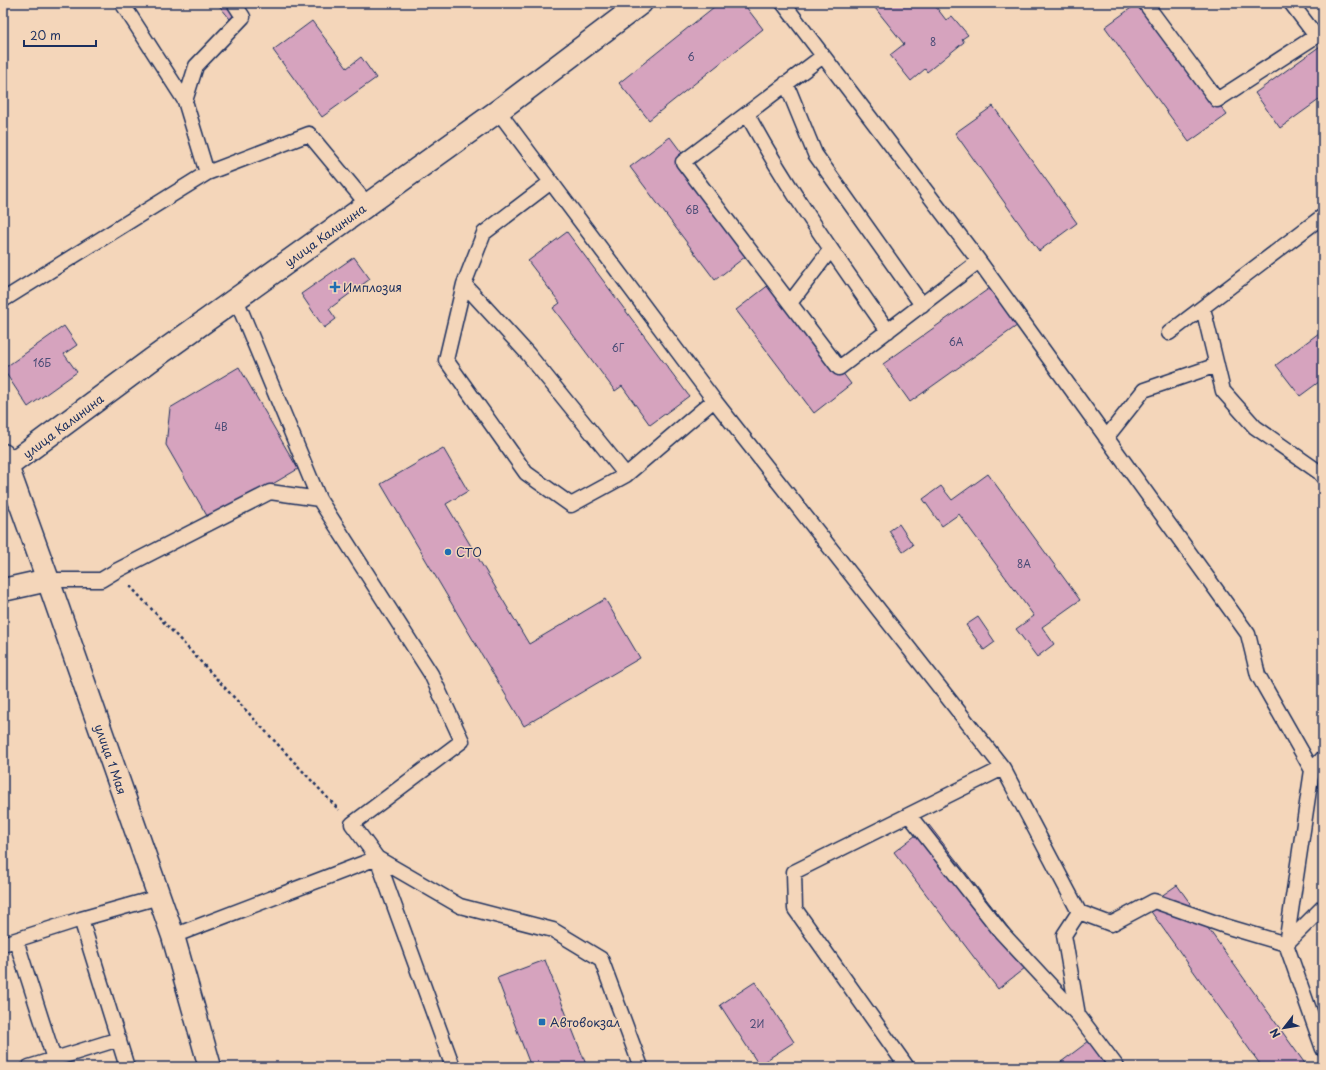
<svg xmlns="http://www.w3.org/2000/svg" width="1326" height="1070" font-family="'Playpen Sans',sans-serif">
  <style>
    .building { fill: #d6a3be; stroke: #1b2f5e }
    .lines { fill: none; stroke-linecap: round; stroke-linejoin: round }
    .lane-casing { stroke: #1b2f5e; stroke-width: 17 }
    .street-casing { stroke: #1b2f5e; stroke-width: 25 }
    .secondary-casing { stroke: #1b2f5e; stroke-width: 25 }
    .path { stroke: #1b2f5e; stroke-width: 2.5; stroke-dasharray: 3 3; stroke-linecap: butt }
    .lane { stroke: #f4d6ba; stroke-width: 14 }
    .street { stroke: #f4d6ba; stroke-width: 22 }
    .secondary { stroke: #f4d6ba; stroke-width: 22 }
    .poi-dot { fill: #1f6fb2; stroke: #f4d6ba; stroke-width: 1.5 }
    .labels { text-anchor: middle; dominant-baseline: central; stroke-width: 3; stroke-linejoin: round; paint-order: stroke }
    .number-label { font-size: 10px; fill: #4a4c76 }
    .street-label { font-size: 12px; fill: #1b2f5e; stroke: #f4d6ba }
    .poi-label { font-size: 12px; fill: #1b2f5e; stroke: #f4d6ba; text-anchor: start }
  </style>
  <rect width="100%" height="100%" fill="#f4d6ba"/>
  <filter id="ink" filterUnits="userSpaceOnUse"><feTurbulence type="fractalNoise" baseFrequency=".025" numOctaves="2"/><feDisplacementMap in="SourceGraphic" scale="8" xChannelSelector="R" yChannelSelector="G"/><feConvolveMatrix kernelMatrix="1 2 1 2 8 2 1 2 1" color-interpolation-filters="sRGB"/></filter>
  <g filter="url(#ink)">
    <path class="building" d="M217,3H250L230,19Z
      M719,3H743L763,29L649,120L619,83Z
      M871,3H933L946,20L952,16L968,35L962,39L964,42L927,72L925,69L911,81L890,55L904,44Z
      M1138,3H1146L1227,115L1189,142L1105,27Z
      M312,21L347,68L361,57L376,78L322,117L273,50Z
      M1323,44V97L1280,128L1255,93Z
      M993,106L1077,223L1039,251L955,133Z
      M670,137L754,250L715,280L630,167Z
      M567,232L689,396L650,425L622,386L615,391L553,308L560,303L528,261Z
      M354,257L370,279L329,309L336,319L324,328L301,294Z
      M1001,280L1028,318L910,402L883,364Z
      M774,281L851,384L814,413L736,310Z
      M64,326L77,345L64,354L77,372L28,407L3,369Z
      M1323,330V379L1300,396L1276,365Z
      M239,367L298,469L210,521L166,445L170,408Z
      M443,448L468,491L446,504L529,644L605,599L640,658L524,726L381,484Z
      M988,474L1080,600L1042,627L1054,644L1037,657L1016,629L1034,616L959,514L942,526L923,499L941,486L952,500Z
      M899,524L913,545L903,552L889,531Z
      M978,617L995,642L984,650L966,625Z
      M929,825L1034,961L998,989L894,852Z
      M1177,885L1306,1065L1303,1067H1262L1147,906Z
      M545,960L587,1067H531L497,978Z
      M755,982L794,1042L759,1065L720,1005Z
      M1089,1041L1108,1067H1059L1057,1065Z"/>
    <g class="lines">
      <g class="lane-casing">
        <path id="lane" d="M122,3L185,101L207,173
          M783,3L979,261L839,368L683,162L823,56
          M1145,3L1217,100L1316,36L1291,3
          M786,83L815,154L922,305
          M185,101L196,66L243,17L234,3
          M498,111L714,400L1003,768L1079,912L1064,935L1078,1015L1117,1067
          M747,114C788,190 838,260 888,331
          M551,182L484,233L464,284L446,360L526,473L571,505L626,475L714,400
          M979,261L1248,634L1258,675L1312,770
          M464,284L528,354L626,475
          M236,299L319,499
          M3,300L207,173L309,134L367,204
          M790,303L831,249
          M1203,308L1223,391L1255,427L1319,472L1323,477
          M1169,333L1323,216
          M1106,438L1144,390L1217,365
          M48,580H101L116,571L270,492L319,499L431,674L462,741L352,824L377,858L453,1067
          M909,815L1001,932L1078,1015
          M1323,907L1286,944L1323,1049
          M1079,912L1111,924L1154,901L1225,926L1286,944L1312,770L1323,758
          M173,936L377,858L460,906L553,930L601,959L641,1067
          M16,940L54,1059
          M3,944L81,919
          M29,1067L119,1039
          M127,1067L81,919L159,897
          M907,1067L795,909L794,872L1003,768"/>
      </g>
      <g class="street-casing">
        <path id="street" d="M8,466L151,360L498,111L641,3
          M3,590L48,580"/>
      </g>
      <g class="secondary-casing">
        <path id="secondary" d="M3,455L48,580L173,936L210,1067"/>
      </g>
      <path class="path" d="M130,586L339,810"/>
      <use href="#lane" class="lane"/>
      <use href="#street" class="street"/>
      <use href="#secondary" class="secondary"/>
    </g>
  </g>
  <g class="poi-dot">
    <path d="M333 281h4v4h4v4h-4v4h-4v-4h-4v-4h4z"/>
    <circle cx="448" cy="552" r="4"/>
    <rect x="538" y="1018" width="8" height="8" rx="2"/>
  </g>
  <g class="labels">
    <g class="number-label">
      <text x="933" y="41">8</text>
      <text x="691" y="56">6</text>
      <text x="692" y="209">6В</text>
      <text x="956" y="341">6А</text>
      <text x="618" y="347">6Г</text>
      <text x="42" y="362">16Б</text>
      <text x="221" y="426">4В</text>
      <text x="1024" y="563">8А</text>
      <text x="757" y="1023">2И</text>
    </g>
    <g class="street-label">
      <text transform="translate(325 235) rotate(-36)">улица Калинина</text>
      <text transform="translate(63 426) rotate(-37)">улица Калинина</text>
      <text transform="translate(111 759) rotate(71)">улица 1 Мая</text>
    </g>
    <g class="poi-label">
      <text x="343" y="287">Имплозия</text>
      <text x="456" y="552">СТО</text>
      <text x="550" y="1022">Автовокзал</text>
    </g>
  </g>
  <rect width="1326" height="1070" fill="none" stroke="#f4d6ba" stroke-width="16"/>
  <rect x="8" y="8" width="1310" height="1054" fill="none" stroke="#1b2f5e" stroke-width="1.5" filter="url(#ink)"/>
  <g transform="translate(1284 1028) rotate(239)" stroke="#f4d6ba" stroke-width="3" paint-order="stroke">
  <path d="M0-3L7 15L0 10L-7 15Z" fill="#1b2f5e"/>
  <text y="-6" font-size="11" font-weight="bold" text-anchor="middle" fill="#1b2f5e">N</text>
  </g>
  <path d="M24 40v6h72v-6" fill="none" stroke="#1b2f5e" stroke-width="2"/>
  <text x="30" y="40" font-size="12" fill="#1b2f5e" stroke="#f4d6ba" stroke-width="3" paint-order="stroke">20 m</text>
</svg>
